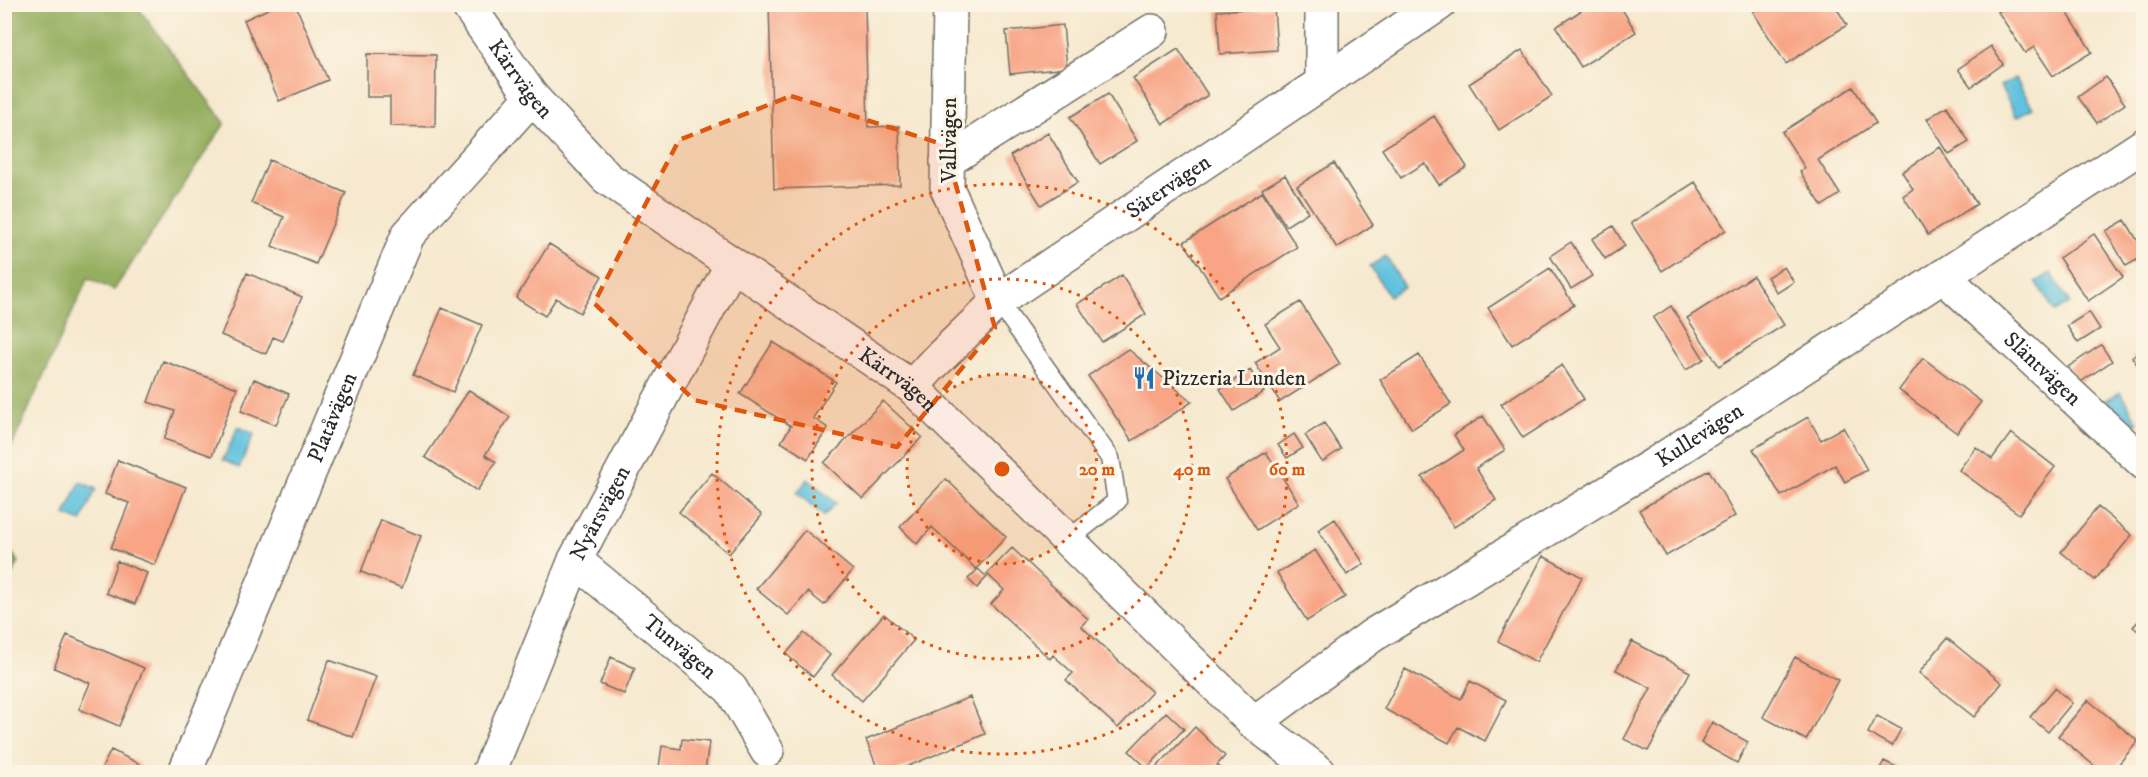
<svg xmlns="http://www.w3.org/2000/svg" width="2148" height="777" font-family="'IM FELL DW Pica',serif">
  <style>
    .forest { fill: #95af60; stroke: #606d46; stroke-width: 1.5 }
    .water { fill: #60c2de; stroke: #467684; stroke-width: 1.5 }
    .building { fill: #f8a485 }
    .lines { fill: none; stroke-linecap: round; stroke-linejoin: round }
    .service-casing { stroke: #726e64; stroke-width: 21 }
    .minor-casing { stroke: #726e64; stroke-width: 36 }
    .service { stroke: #fff; stroke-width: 18 }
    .minor { stroke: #fff; stroke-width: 33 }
    .marked { fill: #df570e; fill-opacity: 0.2; stroke: #df570e; stroke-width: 4.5; stroke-dasharray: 12 8; stroke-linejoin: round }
    .ring { fill: none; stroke: #df570e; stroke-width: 3; stroke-dasharray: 3 6 }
    .labels { text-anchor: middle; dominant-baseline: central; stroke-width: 6; stroke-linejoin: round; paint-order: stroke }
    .street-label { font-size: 22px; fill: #2b2b2b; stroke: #fcf5e5 }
    .poi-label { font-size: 22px; fill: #2b2b2b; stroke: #fcf5e5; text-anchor: start }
    .centre { fill: #df570e; stroke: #fcf5e5; stroke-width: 3 }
    .ring-label { font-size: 18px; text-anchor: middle; font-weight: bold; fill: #df570e; stroke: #fcf5e5; stroke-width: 6; stroke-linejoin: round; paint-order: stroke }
  </style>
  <rect width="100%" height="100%" fill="#fcf5e5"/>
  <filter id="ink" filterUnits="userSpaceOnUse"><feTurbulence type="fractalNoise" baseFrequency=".0167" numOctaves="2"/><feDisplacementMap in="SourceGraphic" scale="12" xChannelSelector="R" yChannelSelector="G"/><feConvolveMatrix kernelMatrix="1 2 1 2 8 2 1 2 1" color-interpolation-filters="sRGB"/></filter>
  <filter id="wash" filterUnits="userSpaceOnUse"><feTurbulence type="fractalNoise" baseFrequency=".008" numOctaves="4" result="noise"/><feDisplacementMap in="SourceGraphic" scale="24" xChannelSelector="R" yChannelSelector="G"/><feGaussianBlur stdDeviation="1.35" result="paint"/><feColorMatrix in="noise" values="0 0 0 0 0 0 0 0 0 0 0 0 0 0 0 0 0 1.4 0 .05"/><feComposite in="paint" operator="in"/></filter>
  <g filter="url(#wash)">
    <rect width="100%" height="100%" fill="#f6e9cf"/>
    <path class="forest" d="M5,4L136,5L225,123L114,290L88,278L5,461Z
      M5,544L19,562L5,586H4Z"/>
    <path class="water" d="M2015,78L2033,108L2017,117L2000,86Z
      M1386,256L1404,287L1389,296L1370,266Z
      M2051,273L2070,303L2055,312L2036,282Z
      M2121,392L2138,423L2123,432L2106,400Z
      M238,427L254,434L239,468L223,460Z
      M808,479L836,503L824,516L797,493Z
      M80,482L96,489L81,522L65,515Z"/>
    <g id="blocks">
      <path class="building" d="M279,4H295L328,80L279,101L244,20Z
        M769,4H865L868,127L899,126L900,185L774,189Z
        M1591,4H1619L1636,32L1581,67L1556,27Z
        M1765,4H1834L1847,25L1786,64L1753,12Z
        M2009,4H2062L2092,52L2053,76L2034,47L2025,53L1998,12Z
        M1274,7L1277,50L1220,54L1217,11Z
        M1063,25L1067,68L1010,74L1006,31Z
        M1991,46L2003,64L1971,87L1958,69Z
        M1178,49L1208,95L1163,124L1133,78Z
        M1522,50L1552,96L1499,130L1469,84Z
        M367,54L436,55L435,127L390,126V97H367Z
        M2106,77L2125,104L2097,123L2078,97Z
        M1853,87L1876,123L1818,160L1840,194L1822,206L1800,172L1805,168L1782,132Z
        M1108,94L1137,141L1100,164L1070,117Z
        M1947,106L1969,142L1949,154L1927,119Z
        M1434,116L1467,167L1439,185L1425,163L1401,178L1382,149Z
        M1048,133L1078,182L1041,205L1010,156Z
        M1940,147L1977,204L1928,235L1903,196L1913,189L1902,172Z
        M269,160L346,193L316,264L272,246L284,217L251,203Z
        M1334,163L1373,225L1337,248L1297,186Z
        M1285,175L1308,212L1286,226L1262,189Z
        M1695,182L1726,230L1662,271L1631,223Z
        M1262,192L1297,247L1219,297L1184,242Z
        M2125,220L2144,251V256L2126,266L2106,231Z
        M1613,226L1625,246L1605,259L1592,239Z
        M2094,234L2123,277L2088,301L2059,258Z
        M1571,242L1592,276L1571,289L1550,256Z
        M549,244L602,276L580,313L556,298L545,316L516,298Z
        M1784,267L1794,282L1777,293L1767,277Z
        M1550,268L1574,305L1512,345L1488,308Z
        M247,273L302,297L283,341L273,337L266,354L221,335Z
        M1122,275L1146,314L1102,342L1077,304Z
        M1753,276L1784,325L1719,366L1687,318Z
        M1300,302L1340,364L1280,402L1255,363L1280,347L1265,324Z
        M1671,306L1704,359L1686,370L1653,318Z
        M442,308L482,325L453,392L413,375Z
        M2089,312L2100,329L2078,343L2067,326Z
        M773,342L836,382L813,418L828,428L808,459L781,442L791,426L740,394Z
        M2101,345L2112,361L2079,383L2068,367Z
        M1128,349L1192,402L1132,441L1088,376Z
        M2144,350V375L2132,357Z
        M1419,355L1451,404L1412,429L1380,380Z
        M1923,358L1981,402L1957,433L1899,390Z
        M163,361L237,388L212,456L164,439L175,411L148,402Z
        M1562,365L1584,399L1523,438L1501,404Z
        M1250,370L1264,392L1234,411L1220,389Z
        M254,379L289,394L276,425L241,411Z
        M469,390L510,417L485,455L496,462L477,491L425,457Z
        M883,401L922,437L863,499L824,463Z
        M1483,416L1505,450L1476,468L1496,500L1454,527L1422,477L1464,450L1454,435Z
        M1808,417L1821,440L1843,427L1867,470L1845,482L1835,465L1781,496L1753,449Z
        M1324,423L1341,449L1322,462L1305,435Z
        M2011,433L2055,467L2019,514L1959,470L1976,447L1992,459Z
        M1294,434L1303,448L1287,458L1278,445Z
        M1266,452L1299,503L1257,530L1225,479Z
        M118,460L186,487L155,565L111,548L129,503L105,494Z
        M1709,470L1735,516L1666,556L1639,510Z
        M712,473L762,515L729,554L679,512Z
        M946,479L1006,537L976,569L932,527L917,544L900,527Z
        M2098,507L2132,535L2095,580L2061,552Z
        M1335,519L1364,564L1347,575L1318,530Z
        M381,520L421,536L402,588L361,572Z
        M805,530L853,570L824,605L808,592L788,615L756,589Z
        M1012,548L1088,619L1081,626L1152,692L1118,728L1066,680L1073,673L1053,655L1050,659L991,604L1004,590L987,574Z
        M1315,550L1345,597L1307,621L1277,573Z
        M1543,556L1582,577L1536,662L1498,641Z
        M117,561L147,573L135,604L106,593Z
        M978,569L987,577L977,588L968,579Z
        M884,614L914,640L862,701L832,675Z
        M2144,615V636L2133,627Z
        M804,633L830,655L813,677L786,654Z
        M67,635L144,668L119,726L79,709L90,683L54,668Z
        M1947,638L2002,683L1974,717L1919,673Z
        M1632,641L1690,672L1648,751L1624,739L1651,688L1616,670Z
        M611,657L635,668L624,694L600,684Z
        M1795,657L1838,680L1806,740L1763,717Z
        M329,660L376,677L353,737L307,720Z
        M1405,669L1461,699L1470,681L1506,700L1485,741L1458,727L1449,743L1384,709Z
        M2055,688L2072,703L2048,732L2030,717Z
        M970,697L985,734L894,772H879L866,740Z
        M2088,700L2138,741L2112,772H2102L2058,736Z
        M1166,712L1184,729L1147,768L1129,751Z
        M1877,716L1901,729L1892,746L1868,733Z
        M1712,722L1748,742L1737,763L1701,743Z
        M1195,727L1225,756L1217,765L1226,772H1152Z
        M682,739L709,742L705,772H678V769L659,767L662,746L681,749Z
        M111,750L140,764L136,772H105L101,770Z
        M1884,761L1906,772H1878Z
        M304,765L322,772H302Z"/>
    </g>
  </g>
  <g filter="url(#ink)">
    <use href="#blocks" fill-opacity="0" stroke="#726e64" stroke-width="1.5"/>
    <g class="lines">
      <g class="service-casing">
        <path id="service" d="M998,301L1110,458L1117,501L1068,540"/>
      </g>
      <g class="minor-casing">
        <g id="minor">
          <path id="s1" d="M467,4L532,97L607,178L912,387L1254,723L1319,772"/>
          <path d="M950,4L947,188L998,301"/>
          <path d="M1322,83V4"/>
          <path d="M947,161L1152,31"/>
          <path id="s2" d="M1943,276L2144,463"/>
          <path id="s3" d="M912,387L930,367L998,301L1439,4"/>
          <path id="s4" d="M575,560L731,689L767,751"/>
          <path id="s5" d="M1254,723L1373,635L1655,464L2144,145"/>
          <path id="s6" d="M185,772L408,235L532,97"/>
          <path id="s7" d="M489,772L575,560L732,264"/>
        </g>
      </g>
      <use href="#service" class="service"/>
      <use href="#minor" class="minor"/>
    </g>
  </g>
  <path class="marked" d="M791,96L945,145L995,328L897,447L694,400L594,303L679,140Z"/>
  <circle cx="1002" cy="469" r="95" fill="#df570e" fill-opacity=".12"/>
  <g class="ring">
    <circle cx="1002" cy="469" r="95"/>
    <circle cx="1002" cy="469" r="190"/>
    <circle cx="1002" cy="469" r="285"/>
  </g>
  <defs>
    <g id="restaurant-bare" transform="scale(1.8)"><path d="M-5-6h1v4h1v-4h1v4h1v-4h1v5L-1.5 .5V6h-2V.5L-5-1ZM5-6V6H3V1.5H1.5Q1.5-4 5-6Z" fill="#1f6fb2" stroke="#fcf5e5" stroke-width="2.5" paint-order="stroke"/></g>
  </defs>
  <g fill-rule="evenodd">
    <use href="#restaurant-bare" x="1144" y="378"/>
  </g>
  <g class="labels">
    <g class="street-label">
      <text stroke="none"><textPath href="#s1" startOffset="92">Kärrvägen</textPath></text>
      <text transform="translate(949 140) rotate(-90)">Vallvägen</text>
      <text stroke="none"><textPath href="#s3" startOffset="327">Sätervägen</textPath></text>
      <text stroke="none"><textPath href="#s2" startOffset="136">Släntvägen</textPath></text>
      <text stroke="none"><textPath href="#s1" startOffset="578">Kärrvägen</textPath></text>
      <text stroke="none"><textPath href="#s6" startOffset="384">Platåvägen</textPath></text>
      <text stroke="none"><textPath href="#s5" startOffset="531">Kullevägen</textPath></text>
      <text stroke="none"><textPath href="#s7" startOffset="282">Nyårsvägen</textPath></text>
      <text stroke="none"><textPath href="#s4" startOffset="136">Tunvägen</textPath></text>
    </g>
    <g class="poi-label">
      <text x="1162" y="378">Pizzeria Lunden</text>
    </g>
  </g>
  <circle cx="1002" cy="469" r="9" class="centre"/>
  <g class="ring-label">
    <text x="1097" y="475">20 m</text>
    <text x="1192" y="475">40 m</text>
    <text x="1287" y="475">60 m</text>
  </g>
  <rect width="2148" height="777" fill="none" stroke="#fcf5e5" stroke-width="24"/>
</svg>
